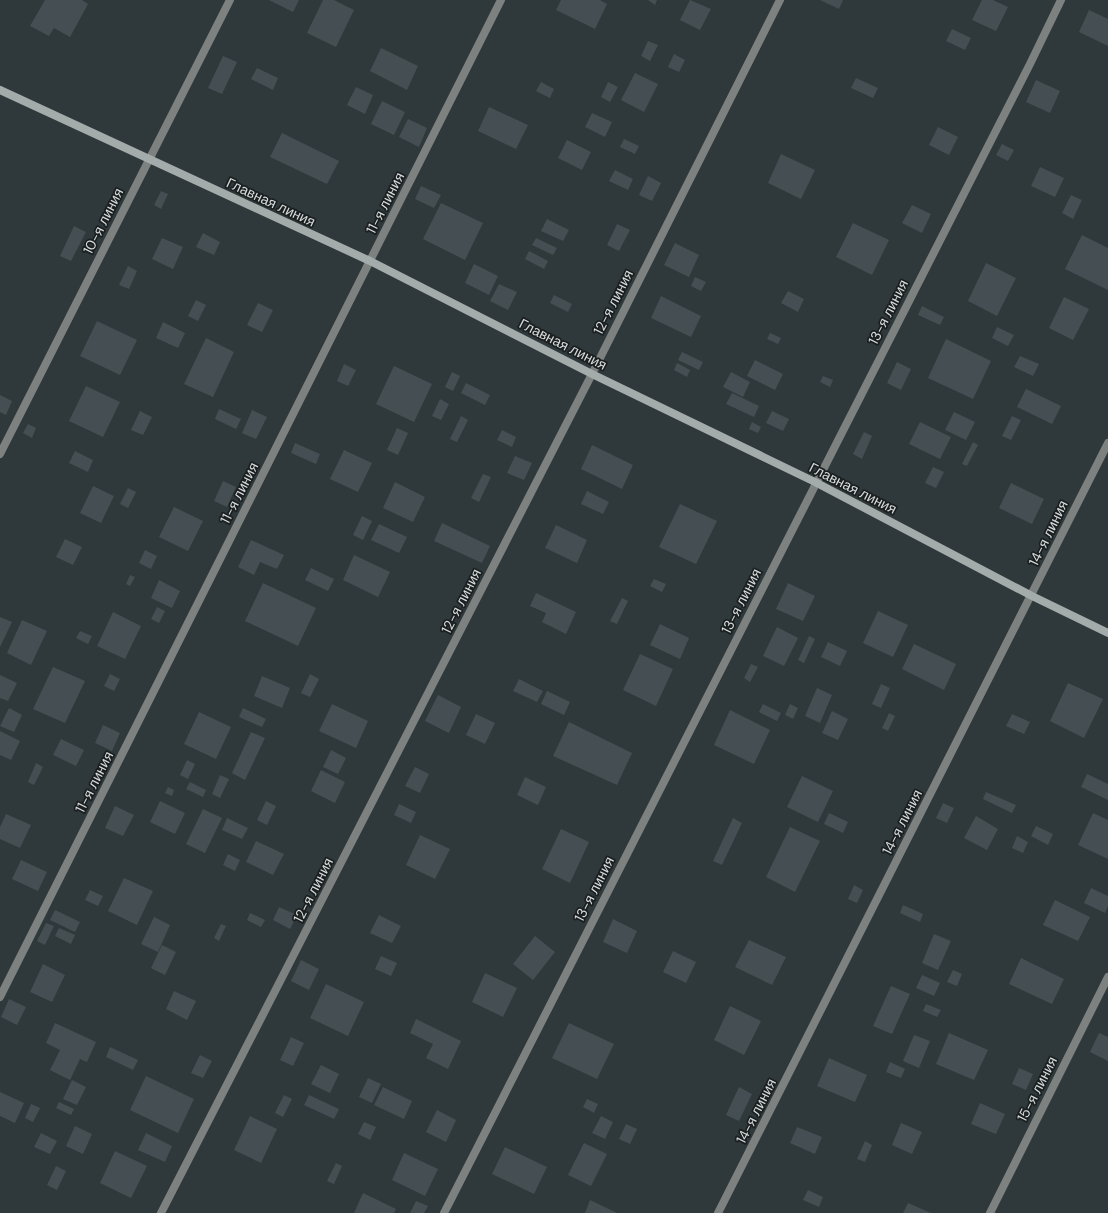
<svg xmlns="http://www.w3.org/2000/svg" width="1108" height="1213" font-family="'DM Sans',sans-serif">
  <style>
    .building { fill: #454e52 }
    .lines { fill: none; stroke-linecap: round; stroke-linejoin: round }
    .street { stroke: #7d8281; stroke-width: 8 }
    .secondary { stroke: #a4acab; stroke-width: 8 }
    .labels { text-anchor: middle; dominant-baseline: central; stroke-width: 3.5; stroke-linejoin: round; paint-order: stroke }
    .street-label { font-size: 14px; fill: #d7ddde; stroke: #1b1f20 }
  </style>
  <rect width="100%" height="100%" fill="#2f393b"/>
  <path class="building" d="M45,0H82L88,4L70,37L54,28L49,36L30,26Z
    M269,0H299L293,12Z
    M323,0H334L354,10L336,47L307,33Z
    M561,0H600L607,4L595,29L556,10Z
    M648,0H657L655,5Z
    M690,0L711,9L700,30L680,20Z
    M820,0H843L839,9Z
    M982,0H993L1008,7L996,31L972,20Z
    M1089,10L1108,19V46L1079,32Z
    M952,29L971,38L965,50L946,41Z
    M648,41L658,45L650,61L641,56Z
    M381,48L418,66L407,90L370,71Z
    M674,54L685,60L679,72L668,67Z
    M223,56L237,62L222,94L208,88Z
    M257,68L278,78L273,90L251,79Z
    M635,73L658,84L644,112L621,100Z
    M856,78L878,88L873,98L851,88Z
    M1036,80L1060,91L1050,113L1026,102Z
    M541,82L554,89L550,98L536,91Z
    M608,82L618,87L610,102L601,97Z
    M356,87L373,95L365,114L347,105Z
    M382,101L405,112L394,135L371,124Z
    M489,107L528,125L516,149L478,131Z
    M592,113L612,122L605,137L585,127Z
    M408,119L427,128L419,147L399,137Z
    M938,127L958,137L949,155L929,145Z
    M282,133L339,161L327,184L270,157Z
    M624,139L639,146L635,154L620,147Z
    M567,140L591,152L582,170L558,158Z
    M1002,144L1014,150L1008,161L996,155Z
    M781,154L815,170L801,199L768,183Z
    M1040,167L1064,178L1055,197L1031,186Z
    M615,170L633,179L628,190L609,181Z
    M648,176L661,183L652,201L639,195Z
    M421,186L441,195L434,208L415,199Z
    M161,191L168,194L161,209L154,205Z
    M1071,195L1082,200L1073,219L1062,213Z
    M441,203L483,223L465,260L423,239Z
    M912,205L931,214L922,233L902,223Z
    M547,219L569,230L563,241L541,231Z
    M853,223L889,240L872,275L836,257Z
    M617,224L630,230L619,251L607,245Z
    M74,226L86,232L71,261L60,256Z
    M203,233L220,242L214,255L196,247Z
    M1082,235L1108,248V290L1065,269Z
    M162,238L183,247L173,269L152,259Z
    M536,238L557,248L553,255L532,245Z
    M675,243L699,255L689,277L664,265Z
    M529,251L548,261L544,269L525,259Z
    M986,263L1016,278L997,316L968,301Z
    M474,264L498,276L489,295L465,283Z
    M128,266L137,271L129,289L119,285Z
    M695,277L706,282L701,291L691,286Z
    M499,284L517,292L508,310L490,301Z
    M788,291L804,299L798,312L781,303Z
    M554,295L572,304L568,312L550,303Z
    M661,296L701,316L691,337L651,318Z
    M1064,297L1089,309L1073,340L1049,328Z
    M196,300L206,305L198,321L188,316Z
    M258,303L273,310L262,332L247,325Z
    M922,306L944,317L940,325L918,315Z
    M97,321L137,340L120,375L80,356Z
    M163,322L185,333L178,348L156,338Z
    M997,327L1014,335L1008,346L992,338Z
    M770,333L781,338L778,344L767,339Z
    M206,338L234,352L213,397L184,384Z
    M946,339L991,361L973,399L928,378Z
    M682,352L703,362L699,370L678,360Z
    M1020,356L1039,364L1033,376L1014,367Z
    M755,360L783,374L775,390L747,376Z
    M897,362L911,369L901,390L887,383Z
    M677,363L690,370L687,377L674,370Z
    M344,364L356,370L348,386L337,381Z
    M394,366L432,384L414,422L376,404Z
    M452,372L460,376L453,391L445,387Z
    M731,372L750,382L743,397L723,387Z
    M823,376L833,380L830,387L820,382Z
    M466,383L490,395L485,405L461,393Z
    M86,386L120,402L103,437L69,421Z
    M1026,389L1061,406L1052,424L1017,407Z
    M732,393L759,406L754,417L726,404Z
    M0,395L12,401L6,415L0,412Z
    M440,399L449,404L441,420L432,416Z
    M219,409L241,419L236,429L215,419Z
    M252,410L267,417L256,439L242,433Z
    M140,411L152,417L143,435L131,430Z
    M772,411L789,419L783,431L766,423Z
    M954,412L975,422L966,440L945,430Z
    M461,416L468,420L457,442L450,439Z
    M1012,416L1021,420L1011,440L1002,436Z
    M752,422L761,427L758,433L749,429Z
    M920,422L951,437L940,459L909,444Z
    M28,424L36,428L32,438L23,433Z
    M397,428L408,433L398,455L387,450Z
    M502,430L516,437L512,447L497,440Z
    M864,432L872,436L862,459L853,454Z
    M973,442L978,445L967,466L962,464Z
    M295,443L320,454L316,464L291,453Z
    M592,445L633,465L622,489L581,469Z
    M344,450L372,463L358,492L330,479Z
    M75,451L93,460L88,472L69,463Z
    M515,456L532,463L524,480L507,473Z
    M933,467L944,472L936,488L925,483Z
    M483,474L491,477L479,502L471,498Z
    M223,481L236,487L227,507L214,501Z
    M395,482L425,497L413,522L383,508Z
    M1011,483L1044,499L1032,524L999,508Z
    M93,486L114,496L101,523L80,513Z
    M128,488L136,492L128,508L120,504Z
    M587,491L609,502L603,514L581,504Z
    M680,504L717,521L696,564L659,547Z
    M174,507L203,521L188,551L159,537Z
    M362,516L372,521L363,540L353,535Z
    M442,523L490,546L482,563L434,541Z
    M379,524L407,537L399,553L371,540Z
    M556,525L587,540L577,563L545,548Z
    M65,539L82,547L73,565L56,557Z
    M251,540L284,555L277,569L260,562L254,575L238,567Z
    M145,550L157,556L151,569L139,563Z
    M354,555L390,572L378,597L343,580Z
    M311,568L334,579L328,591L305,580Z
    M130,575L135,577L130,586L126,584Z
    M654,579L666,584L662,592L650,586Z
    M159,580L180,591L172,608L151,598Z
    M263,583L316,608L298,646L245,621Z
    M788,583L815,596L803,621L776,609Z
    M536,593L576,612L566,634L542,622L546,613L530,606Z
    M622,598L628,601L617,624L610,621Z
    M157,607L165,611L159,623L151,619Z
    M878,611L908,625L893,657L863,643Z
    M113,612L141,626L125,659L97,646Z
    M0,617L12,622L0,647Z
    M22,620L47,631L31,665L7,653Z
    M660,624L689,638L680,659L650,645Z
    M777,627L798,638L784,666L763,656Z
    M80,631L92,636L88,644L76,638Z
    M809,636L815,639L804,663L798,660Z
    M828,642L847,651L840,666L821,657Z
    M914,644L956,664L944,690L902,669Z
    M640,654L673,669L656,706L623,690Z
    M751,664L758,667L750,682L744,678Z
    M53,667L85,681L65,723L33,709Z
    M110,674L120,679L114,691L104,686Z
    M310,674L319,679L310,697L301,693Z
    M0,675L17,683L8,701L0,698Z
    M262,676L290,688L282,708L254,696Z
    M519,679L543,691L537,702L513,691Z
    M1068,683L1103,699L1084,738L1050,721Z
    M881,684L890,688L881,708L872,704Z
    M817,688L832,695L820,723L805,716Z
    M547,691L570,702L564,715L541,704Z
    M438,695L461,707L449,733L425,721Z
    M332,704L368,721L356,748L319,731Z
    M763,704L781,713L777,721L759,712Z
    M790,704L798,708L793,719L785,715Z
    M9,708L22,715L14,732L0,726Z
    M243,708L266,719L262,727L239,717Z
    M730,710L770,730L754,764L714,745Z
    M832,711L848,719L838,740L822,733Z
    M199,712L231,727L216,759L184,744Z
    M889,713L895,716L888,731L882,728Z
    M476,714L495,723L485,744L466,735Z
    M1012,714L1030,722L1024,734L1006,726Z
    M569,722L632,753L617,785L553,756Z
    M103,725L120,733L112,751L95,743Z
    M0,731L20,741L11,760L0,755Z
    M251,732L265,738L245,780L232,773Z
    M61,739L84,750L76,766L53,755Z
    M331,750L346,758L338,774L323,767Z
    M187,760L195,764L188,779L180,775Z
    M36,763L43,767L34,785L28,782Z
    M415,767L429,774L420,793L405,786Z
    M321,770L345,782L335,803L311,791Z
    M1087,774L1108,784V800L1081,787Z
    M220,775L229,779L220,798L212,794Z
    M802,776L833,791L818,822L787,807Z
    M525,777L546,787L538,805L517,795Z
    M190,782L206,790L203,797L186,789Z
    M168,787L174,790L172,796L165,793Z
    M986,792L1016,805L1012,813L983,799Z
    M160,801L185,813L175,834L150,822Z
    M266,801L276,806L267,825L257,820Z
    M943,803L954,808L947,823L936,818Z
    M399,804L416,812L411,823L394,815Z
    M115,806L134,815L123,836L105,828Z
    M203,809L222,818L205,853L186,844Z
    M829,813L848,822L843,833L824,824Z
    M1093,813L1108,820V859L1078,845Z
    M6,814L31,825L20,848L0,839V827Z
    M976,816L998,829L987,850L964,838Z
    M227,818L248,828L242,839L222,830Z
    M733,818L742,823L722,865L713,861Z
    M1036,826L1053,834L1048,845L1031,836Z
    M790,827L820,841L795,892L766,877Z
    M561,829L589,842L570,883L542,869Z
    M420,835L450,849L435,879L406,865Z
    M1017,836L1028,842L1023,853L1012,848Z
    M256,841L284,854L273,875L246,862Z
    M228,854L240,860L235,871L223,865Z
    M21,860L47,872L38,891L12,879Z
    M124,878L153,891L137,925L108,911Z
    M854,885L863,890L857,903L848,899Z
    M1091,888L1108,896V906L1105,913L1084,903Z
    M90,890L103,896L98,906L85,900Z
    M1055,900L1090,917L1078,941L1043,925Z
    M903,905L923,914L920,922L900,913Z
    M279,907L297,915L290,929L273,920Z
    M55,910L80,922L75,932L50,920Z
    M250,913L265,920L261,927L247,920Z
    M379,915L401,926L392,943L370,933Z
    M154,917L170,925L158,952L141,944Z
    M613,919L637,931L627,953L603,942Z
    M46,923L54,926L45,945L37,941Z
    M221,924L226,926L219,941L214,938Z
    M59,928L75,935L71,944L55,936Z
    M934,934L951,941L938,970L922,963Z
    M535,936L555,952L533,980L513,964Z
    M749,940L786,957L772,985L735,967Z
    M162,945L176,952L165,975L151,968Z
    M673,951L696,962L686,983L663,972Z
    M381,956L397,963L391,976L375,969Z
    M1021,958L1064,979L1052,1004L1009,984Z
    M301,960L319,969L309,990L291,981Z
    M43,964L65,975L52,1002L30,992Z
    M953,970L962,974L957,986L947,982Z
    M485,973L517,988L503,1017L472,1002Z
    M922,975L940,983L934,996L916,988Z
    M326,984L364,1002L348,1036L310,1018Z
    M891,986L910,994L892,1034L873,1026Z
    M174,991L196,1001L187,1020L166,1009Z
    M9,999L26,1007L17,1025L1,1017Z
    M926,1004L941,1010L937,1017L923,1011Z
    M730,1006L761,1021L744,1055L714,1040Z
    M416,1019L461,1041L448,1069L426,1058L433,1044L410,1033Z
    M55,1023L96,1042L87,1062L80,1059L70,1080L50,1070L60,1050L46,1043Z
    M569,1023L614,1044L597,1079L552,1058Z
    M949,1033L988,1050L974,1080L936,1064Z
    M1099,1033L1108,1037V1061L1090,1052Z
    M914,1035L930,1041L919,1068L903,1061Z
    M291,1037L304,1043L293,1066L280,1060Z
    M110,1047L138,1060L133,1070L106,1057Z
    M200,1055L212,1061L203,1078L191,1073Z
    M829,1058L867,1075L855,1102L817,1086Z
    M890,1062L905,1069L901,1078L886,1072Z
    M321,1065L339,1074L330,1093L311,1084Z
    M1019,1068L1033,1074L1026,1090L1012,1084Z
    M146,1076L194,1099L178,1133L130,1110Z
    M368,1078L381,1084L372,1103L359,1097Z
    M72,1080L86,1087L77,1105L63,1099Z
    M383,1087L412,1101L404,1119L374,1105Z
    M739,1087L752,1094L739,1121L726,1115Z
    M0,1092L24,1103L15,1123L0,1116Z
    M284,1095L292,1099L283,1117L275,1113Z
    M309,1095L339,1109L334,1119L304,1105Z
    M587,1099L598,1104L594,1113L583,1107Z
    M59,1102L74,1109L71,1115L56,1108Z
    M980,1103L1005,1114L996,1134L971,1124Z
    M31,1104L40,1108L33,1122L25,1118Z
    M437,1110L456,1120L446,1142L426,1132Z
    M250,1116L277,1129L261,1163L234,1150Z
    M601,1116L613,1122L605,1139L592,1133Z
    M364,1122L376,1127L370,1140L358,1134Z
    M901,1123L922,1132L912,1154L892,1145Z
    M626,1124L637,1129L630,1144L619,1139Z
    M75,1126L92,1134L83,1154L66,1146Z
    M797,1127L822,1137L815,1154L790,1143Z
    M41,1133L57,1141L50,1154L34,1147Z
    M146,1133L172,1146L165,1162L138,1150Z
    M865,1141L872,1145L865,1162L857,1159Z
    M584,1143L607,1154L591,1186L568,1175Z
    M505,1147L547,1167L534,1194L492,1174Z
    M115,1151L147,1166L131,1198L100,1183Z
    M404,1153L438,1169L425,1196L392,1180Z
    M336,1163L342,1166L334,1184L327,1181Z
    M56,1166L66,1171L57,1190L47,1185Z
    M808,1190L823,1197L819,1207L803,1200Z
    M363,1193L396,1209L394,1213H354Z
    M590,1200L617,1213H585Z
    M416,1201L428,1206L424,1213H410Z
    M908,1203L931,1213H903Z"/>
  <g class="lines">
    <path class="street" d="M0,454L230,0
      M0,997L501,0
      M161,1213L592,374L780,0
      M444,1213L1030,64L1061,0
      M718,1213L1108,443
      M990,1213L1108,977"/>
    <path class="secondary" d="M0,90L370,261L592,374L815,482L1032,596L1108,633"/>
  </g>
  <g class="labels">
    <g class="street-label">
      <text transform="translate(271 202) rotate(25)">Главная линия</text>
      <text transform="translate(385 203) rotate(-63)">11-я линия</text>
      <text transform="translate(103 221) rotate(-63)">10-я линия</text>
      <text transform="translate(613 302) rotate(-63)">12-я линия</text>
      <text transform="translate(888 312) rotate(-63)">13-я линия</text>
      <text transform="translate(563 344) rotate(27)">Главная линия</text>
      <text transform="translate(853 488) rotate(27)">Главная линия</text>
      <text transform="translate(239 493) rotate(-63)">11-я линия</text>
      <text transform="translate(1048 533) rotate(-64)">14-я линия</text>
      <text transform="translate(461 601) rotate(-63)">12-я линия</text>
      <text transform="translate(741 601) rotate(-63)">13-я линия</text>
      <text transform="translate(94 782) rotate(-63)">11-я линия</text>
      <text transform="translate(902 822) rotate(-63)">14-я линия</text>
      <text transform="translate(594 889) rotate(-63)">13-я линия</text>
      <text transform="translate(313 890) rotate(-63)">12-я линия</text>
      <text transform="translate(1037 1089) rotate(-63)">15-я линия</text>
      <text transform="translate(756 1111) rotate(-63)">14-я линия</text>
    </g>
  </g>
</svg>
